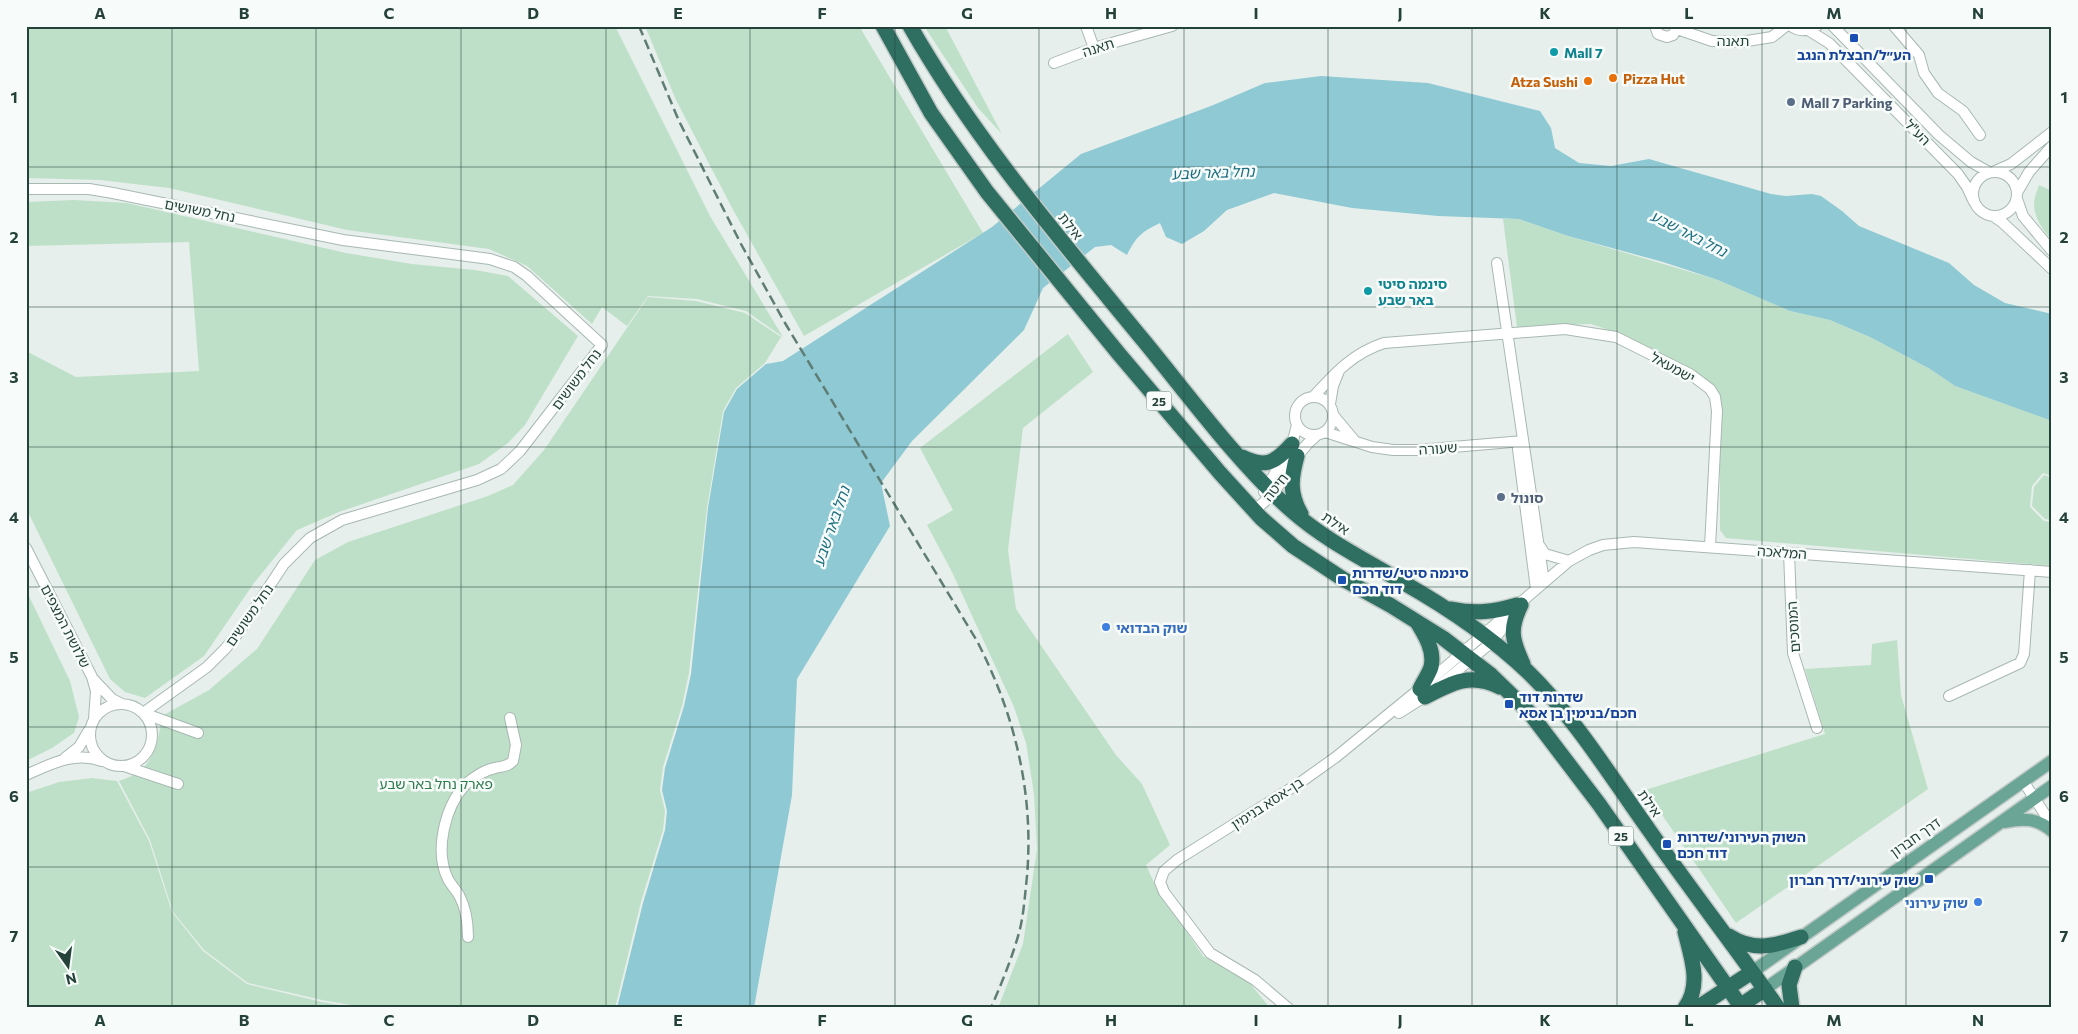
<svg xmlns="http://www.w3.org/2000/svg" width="2078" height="1034" font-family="Commissioner,'Noto Sans Hebrew',sans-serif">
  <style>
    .green { fill: #bfe0c8 }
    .water { fill: #8ec9d4 }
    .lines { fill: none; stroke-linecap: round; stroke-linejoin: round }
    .minor-casing { stroke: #a8b8b2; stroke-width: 12 }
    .major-casing { stroke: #c2cac8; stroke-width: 15 }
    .highway-casing { stroke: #c2cac8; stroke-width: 18 }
    .minor { stroke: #fff; stroke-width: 10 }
    .major { stroke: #6aa596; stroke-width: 12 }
    .highway { stroke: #2f6f62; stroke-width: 15 }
    .rail { stroke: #5f7d75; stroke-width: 2.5; stroke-dasharray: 10 5; stroke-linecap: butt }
    .grid { fill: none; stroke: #24423a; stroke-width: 1; stroke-opacity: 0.55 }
    .transit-dot { fill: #1a4fb4; stroke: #f7fbf9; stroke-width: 2 }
    .culture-dot { fill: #0f9aa8; stroke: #f7fbf9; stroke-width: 2 }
    .food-dot { fill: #e8710a; stroke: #f7fbf9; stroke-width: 2 }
    .service-dot { fill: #5c6f8a; stroke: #f7fbf9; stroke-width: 2 }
    .shop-dot { fill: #3f7fe0; stroke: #f7fbf9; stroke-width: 2 }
    .labels { text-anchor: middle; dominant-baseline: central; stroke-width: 5; stroke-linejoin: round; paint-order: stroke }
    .shield { fill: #f7fbf9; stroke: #637a73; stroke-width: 1 }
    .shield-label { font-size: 12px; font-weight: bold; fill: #24423a }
    .street-label { font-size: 14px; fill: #24423a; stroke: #f7fbf9 }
    .culture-label { font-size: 14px; font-weight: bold; fill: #0d838f; stroke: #f7fbf9; text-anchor: start }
    .transit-label { font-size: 14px; font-weight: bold; fill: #164399; stroke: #f7fbf9; text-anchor: start }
    .food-label { font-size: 14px; font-weight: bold; fill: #c56008; stroke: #f7fbf9; text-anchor: start }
    .service-label { font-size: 14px; font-weight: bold; fill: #4e5e75; stroke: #f7fbf9; text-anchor: start }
    .shop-label { font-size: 14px; font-weight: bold; fill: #366cbe; stroke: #f7fbf9; text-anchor: start }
    .park-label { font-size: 14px; fill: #2d7a4b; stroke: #f7fbf9 }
    .water-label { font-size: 15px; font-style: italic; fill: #1c6f80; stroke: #f7fbf9 }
    .neatline { fill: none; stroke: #24423a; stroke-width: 2 }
    .grid-label { font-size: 16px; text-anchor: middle; font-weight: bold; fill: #24423a }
  </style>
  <rect width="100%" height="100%" fill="#e6efeb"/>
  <path class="green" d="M26,26H615L710,216L783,337L746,311L697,299L648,296L627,326L602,307L592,324L527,266L489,249L347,230L169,188L100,180L26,178Z
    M645,26H859L983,233L804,336L731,206L676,100Z
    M924,26H945L1002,134L978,108Z
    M2039,185L2052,191V240C2043,231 2034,217 2034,204C2034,198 2037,191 2039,185Z
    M74,200L127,203L346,253L412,264L475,270L508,276L578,336L525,425L508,443L479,464L339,512L297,530L254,583L204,656L145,698L125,692L110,679L26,508V351L76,377L199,371L189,242L26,246V202Z
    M1503,219H1519L1568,236L1718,280L1790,311L1830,320L1872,338L1930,369L1955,386L2052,421V476L2043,473L2032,486L2030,507L2044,521L2052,522V566L1726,538L1720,530V395L1688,368L1615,332L1591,324L1517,327Z
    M648,297L696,301L745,313L781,337L765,363L736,388L723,411L707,508L689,673L682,706L663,767L660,790L665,811L663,830L641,902L615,1008H368L322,1000L248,983L204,950L173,912L150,840L119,781C125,779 132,776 137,773C155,761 159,736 162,716L209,690L257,649L315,560L348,542L488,496L513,485L544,450Z
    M1068,334L1093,372L1023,428L1008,550L1016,609L1116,755L1142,784L1170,845L1146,865L1157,889L1203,956L1248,981L1270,1008H998L1023,944L1037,849L1034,794L1026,743L1014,707L952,572L927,525L953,510L920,448Z
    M2044,475L2052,478V520L2045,519L2032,506L2034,487Z
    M26,590L70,681L79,717L74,733L52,748L26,761Z
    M1897,640L1901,695L1928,789L1736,923L1645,790L1825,734L1805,669L1871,665L1872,644Z
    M92,778L117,781L149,841L172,912L203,951L247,984L322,1002L358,1008H26V793L59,782Z"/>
  <path class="water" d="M1321,76L1428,83L1540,111L1551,128L1555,148L1579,163L1611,166L1649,159L1771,194L1786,196L1812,194L1821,196L1842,211L1859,226L1949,263L1974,285L2005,303L2052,314V421L1955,386L1930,369L1872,338L1830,320L1790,311L1718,280L1663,262L1568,236L1519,219L1438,216L1352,208L1274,193L1227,210L1204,231L1182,244L1166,237L1160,223C1141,232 1136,237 1127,255L1111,245L1095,247L1043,288L1024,330L912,441L881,483L890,526L797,679L792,795L754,1008H617L643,903L665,830L667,811L662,790L665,768L684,706L691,674L708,508L724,412L737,389L766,364L783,361L992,227L1081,154L1211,106L1265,83Z"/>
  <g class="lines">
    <g class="minor-casing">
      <path id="minor" d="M1086,26L1094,48
        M1655,26L1658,34L1667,37L1673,35L1678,26
        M1791,26C1799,32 1808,31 1817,26
        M1833,26L1939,135L1971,162L1989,172
        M1894,26L1919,55L1924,73L1938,93L1963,111L1980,135
        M1677,29L1712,41L1741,42L1772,37L1786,26
        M1808,30L1829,43L1958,174L1967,187L1974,202
        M1054,63L1094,48L1172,26
        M1995,171L2011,164L2052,132
        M1973 194a22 22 0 1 1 44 0a22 22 0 1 1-44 0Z
        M26,189H89L113,193L343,240L490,259L514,267L527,276L602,345L520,451L501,469L477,480L342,520L310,538L284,564L239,632L225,649L207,667L143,713
        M2018,191L2029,172L2052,146
        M2017,199L2023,216L2052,251
        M1993,216L2002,222L2052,269
        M1497,263L1544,582
        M1314,396C1335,373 1353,353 1384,343L1565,329L1616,337L1690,374L1710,389L1715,397L1717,411L1710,547
        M1295 416a19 19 0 1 1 38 0a19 19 0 1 1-38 0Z
        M1330,404L1333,386L1339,371
        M1334,416L1354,440
        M1325,432L1372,447L1393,450H1418L1523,441
        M1518,449L1536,589
        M1264,492L1292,444L1297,425
        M1254,510C1261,505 1269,499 1274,492C1289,472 1297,451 1317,435
        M1539,545L1545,554L1569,561
        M26,548L92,677L96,691L94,719
        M1789,553L1793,653L1817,728
        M94,680L112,699L122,704
        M1440,685L1492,642L1514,614
        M1949,696L2020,663L2024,654L2030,570
        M90 735a31 31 0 1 1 62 0a31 31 0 1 1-62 0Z
        M143,713L198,733
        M1399,713L1429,694
        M65,758L79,747L89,730
        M124,766L178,784
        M26,775C51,764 74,751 102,761
        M2023,781L2052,825
        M468,937C468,922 466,908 459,895C456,890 451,885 448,879C434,851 445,807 465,785C473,777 485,770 495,768C503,766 507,767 513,761L516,745L510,718
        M1288,1008L1255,980L1210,953L1164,892L1160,882L1164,871L1177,860L1301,782L1336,757L1434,677L1569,561L1589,550L1603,545L1634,542L2052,572"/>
    </g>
    <g class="major-casing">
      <path id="major" d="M2005,822C2023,818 2037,818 2052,831
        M1752,972L2052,761
        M1765,989L2052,786"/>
    </g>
    <g class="highway-casing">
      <path id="highway" d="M883,26L931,113L987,192L1119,354L1220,473L1261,518L1293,546L1343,579L1390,605L1443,638L1491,675L1529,712L1599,804L1742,1008
        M910,26C975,140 1061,240 1144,341C1190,397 1238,463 1292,511C1326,541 1366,560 1404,583C1448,608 1491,637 1528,672C1575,718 1611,777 1649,830C1691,890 1736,948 1778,1008
        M1297,456C1291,478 1289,493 1301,514
        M1242,457C1266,469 1276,462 1292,444
        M1521,605C1509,629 1512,640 1523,664
        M1451,609C1475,614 1494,612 1517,605
        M1417,622C1425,635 1435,651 1431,667C1429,674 1423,682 1420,689
        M1425,697C1451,683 1471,672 1500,687
        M1729,936C1754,952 1774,946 1801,937
        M1685,1008C1702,985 1691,956 1685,932
        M1697,1008L1752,972
        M1737,1008L1765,989
        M1792,1008L1789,985L1795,967"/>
    </g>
    <use href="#minor" class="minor"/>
    <use href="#major" class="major"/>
    <use href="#highway" class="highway"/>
    <path class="rail" d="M639,26L679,121L741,244L785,323L977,641C1015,715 1034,793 1027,876C1025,894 1024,912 1020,929C1013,956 1002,982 991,1008"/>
  </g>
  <path class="grid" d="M172,26V1008M316,26V1008M461,26V1008M606,26V1008M750,26V1008M895,26V1008M1039,26V1008M1184,26V1008M1328,26V1008M1472,26V1008M1617,26V1008M1762,26V1008M1906,26V1008M26,167H2052M26,307H2052M26,447H2052M26,587H2052M26,727H2052M26,867H2052"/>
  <g class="transit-dot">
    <rect x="1849" y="33" width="10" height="10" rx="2.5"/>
    <rect x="1337" y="575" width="10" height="10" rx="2.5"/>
    <rect x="1504" y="699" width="10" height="10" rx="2.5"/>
    <rect x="1662" y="839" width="10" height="10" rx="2.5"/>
    <rect x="1924" y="874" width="10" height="10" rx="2.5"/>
  </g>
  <g class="culture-dot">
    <circle cx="1554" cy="52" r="5"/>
    <circle cx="1368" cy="291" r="5"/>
  </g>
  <g class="food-dot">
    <circle cx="1613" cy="78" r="5"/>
    <circle cx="1588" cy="81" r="5"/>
  </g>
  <g class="service-dot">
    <circle cx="1791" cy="102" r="5"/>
    <circle cx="1501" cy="497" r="5"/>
  </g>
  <g class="shop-dot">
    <circle cx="1106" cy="627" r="5"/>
    <circle cx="1978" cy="902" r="5"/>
  </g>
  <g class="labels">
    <g class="shield">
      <rect x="1146.5" y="391.5" width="25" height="19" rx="4"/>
      <rect x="1608.5" y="826.5" width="25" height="19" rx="4"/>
    </g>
    <g class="shield-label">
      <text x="1159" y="401">25</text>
      <text x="1621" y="836">25</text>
    </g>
    <g class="street-label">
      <text x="1733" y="40">תאנה</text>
      <text transform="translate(1098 47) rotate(-18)">תאנה</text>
      <text transform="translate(1918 132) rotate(45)">הע"ל</text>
      <text transform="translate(200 210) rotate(11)">נחל משושים</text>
      <text transform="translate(1071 226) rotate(52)">אילת</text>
      <text transform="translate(1673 367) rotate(29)">ישמעאל</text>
      <text transform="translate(576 379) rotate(-53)">נחל משושים</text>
      <text transform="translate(1438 448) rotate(-4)">שעורה</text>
      <text transform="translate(1275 487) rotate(-52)">חיטה</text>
      <text transform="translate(1336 523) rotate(34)">אילת</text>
      <text transform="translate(1782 552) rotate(4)">המלאכה</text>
      <text transform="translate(249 615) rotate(-55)">נחל משושים</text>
      <text transform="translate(66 626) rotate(63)">שלושת המצפים</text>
      <text transform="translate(1793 627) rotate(-94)">המוסכים</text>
      <text transform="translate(1267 803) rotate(-33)">בן-אסא בנימין</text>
      <text transform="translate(1650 803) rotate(55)">אילת</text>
      <text transform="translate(1915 837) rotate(-35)">דרך חברון</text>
    </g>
    <g class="culture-label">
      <text x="1564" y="52">Mall 7</text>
      <text x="1378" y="283">סינמה סיטי<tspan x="1378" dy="16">באר שבע</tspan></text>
    </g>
    <g class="transit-label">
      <text x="1854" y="54" text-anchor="middle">הע״ל/חבצלת הנגב</text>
      <text x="1352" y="572">סינמה סיטי/שדרות<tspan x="1352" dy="16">דוד חכם</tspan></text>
      <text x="1519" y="696">שדרות דוד<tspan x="1519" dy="16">חכם/בנימין בן אסא</tspan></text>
      <text x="1677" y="836">השוק העירוני/שדרות<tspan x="1677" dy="16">דוד חכם</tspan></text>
      <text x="1919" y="879" text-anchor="end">שוק עירוני/דרך חברון</text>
    </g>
    <g class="food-label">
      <text x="1623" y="78">Pizza Hut</text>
      <text x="1578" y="81" text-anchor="end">Atza Sushi</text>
    </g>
    <g class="service-label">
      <text x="1801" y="102">Mall 7 Parking</text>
      <text x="1511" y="497">סונול</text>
    </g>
    <g class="shop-label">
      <text x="1116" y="627">שוק הבדואי</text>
      <text x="1968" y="902" text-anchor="end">שוק עירוני</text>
    </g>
    <g class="park-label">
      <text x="436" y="783">פארק נחל באר שבע</text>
    </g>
    <g class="water-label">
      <text transform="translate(1213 172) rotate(-2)">נחל באר שבע</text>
      <text transform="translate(1689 233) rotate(27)">נחל באר שבע</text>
      <text transform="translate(831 526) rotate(-71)">נחל באר שבע</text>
    </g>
  </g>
  <rect width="2078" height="1034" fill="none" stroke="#f7fbf9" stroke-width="55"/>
  <g transform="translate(68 966) rotate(166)" stroke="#f7fbf9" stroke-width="4" paint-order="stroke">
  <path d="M0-4L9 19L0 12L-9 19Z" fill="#24423a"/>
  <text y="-8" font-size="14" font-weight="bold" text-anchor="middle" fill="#24423a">N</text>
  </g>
  <rect x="28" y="28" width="2022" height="978" class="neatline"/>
  <g class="grid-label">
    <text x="100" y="19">A</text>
    <text x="244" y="19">B</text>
    <text x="389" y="19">C</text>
    <text x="533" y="19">D</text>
    <text x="678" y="19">E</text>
    <text x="822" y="19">F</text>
    <text x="967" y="19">G</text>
    <text x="1111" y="19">H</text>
    <text x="1256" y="19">I</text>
    <text x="1400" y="19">J</text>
    <text x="1545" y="19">K</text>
    <text x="1689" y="19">L</text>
    <text x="1834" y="19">M</text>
    <text x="1978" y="19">N</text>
    <text x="14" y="103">1</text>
    <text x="2064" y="103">1</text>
    <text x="14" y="243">2</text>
    <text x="2064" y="243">2</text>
    <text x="14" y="383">3</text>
    <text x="2064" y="383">3</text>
    <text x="14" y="523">4</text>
    <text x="2064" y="523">4</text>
    <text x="14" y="663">5</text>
    <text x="2064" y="663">5</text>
    <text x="14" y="802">6</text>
    <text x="2064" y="802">6</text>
    <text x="14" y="942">7</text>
    <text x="2064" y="942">7</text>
    <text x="100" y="1026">A</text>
    <text x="244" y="1026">B</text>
    <text x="389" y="1026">C</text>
    <text x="533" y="1026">D</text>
    <text x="678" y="1026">E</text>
    <text x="822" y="1026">F</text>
    <text x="967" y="1026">G</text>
    <text x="1111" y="1026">H</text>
    <text x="1256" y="1026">I</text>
    <text x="1400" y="1026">J</text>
    <text x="1545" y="1026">K</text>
    <text x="1689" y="1026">L</text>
    <text x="1834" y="1026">M</text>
    <text x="1978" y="1026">N</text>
  </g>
</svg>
